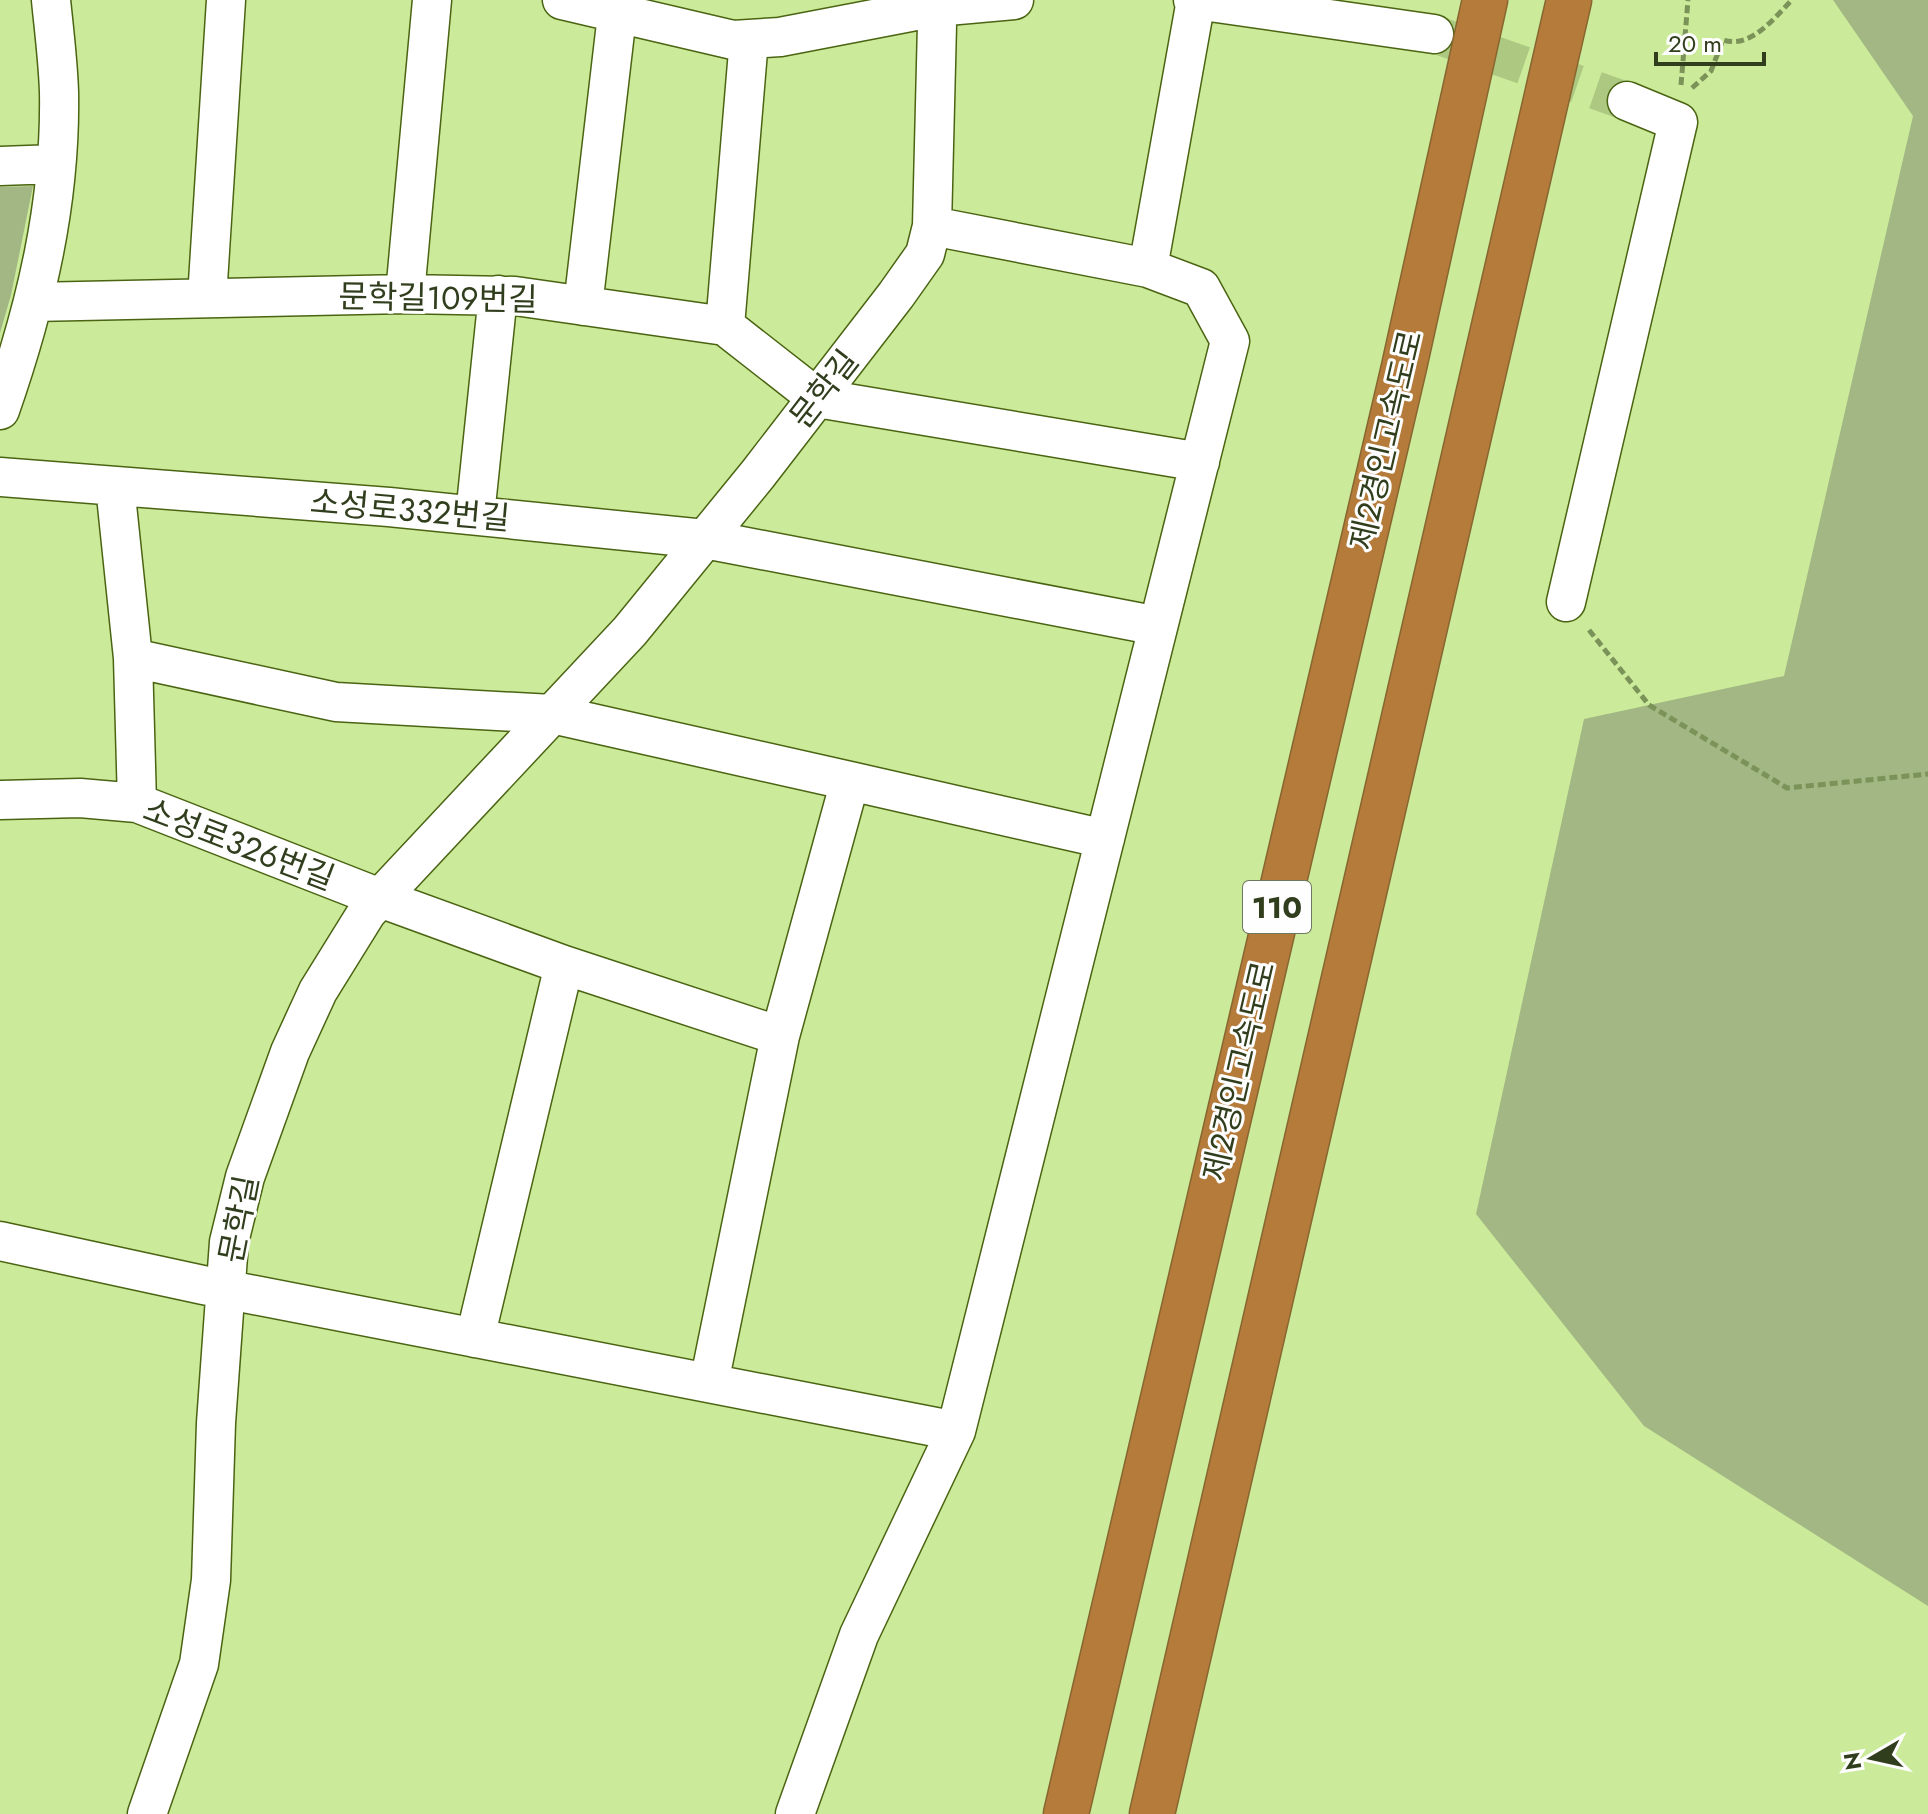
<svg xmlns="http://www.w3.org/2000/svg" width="1928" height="1814" font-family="Jost,'Noto Sans KR',sans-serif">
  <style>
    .green { fill: #a2b783 }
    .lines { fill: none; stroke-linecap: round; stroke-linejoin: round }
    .street-tunnel { stroke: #acc881; stroke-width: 38; stroke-dasharray: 38 19; stroke-linecap: butt }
    .street-casing { stroke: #4a6412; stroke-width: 41 }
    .highway-casing { stroke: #876630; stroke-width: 47 }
    .path { stroke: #7b9259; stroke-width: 5; stroke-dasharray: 8 4; stroke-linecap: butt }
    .street { stroke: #fff; stroke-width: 38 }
    .highway { stroke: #b57b3b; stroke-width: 44 }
    .labels { text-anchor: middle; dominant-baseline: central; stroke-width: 6; stroke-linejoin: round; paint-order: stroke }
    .shield { fill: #fefefe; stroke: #6e7860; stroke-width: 2 }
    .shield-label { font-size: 30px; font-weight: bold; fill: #313e1d }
    .street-label { font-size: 32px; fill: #313e1d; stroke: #fefefe }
  </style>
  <rect width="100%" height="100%" fill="#cbeb9a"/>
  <path class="green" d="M1833,0H1928V1606L1644,1426L1476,1214L1584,719L1784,676L1913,116Z
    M33,186L11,295L0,333V187Z"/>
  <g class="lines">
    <path class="street-tunnel" d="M1434,34L1629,102"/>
    <g class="street-casing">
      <path id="street" d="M562,0L733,40L780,37L936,7L1014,0
        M1196,0L1434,34
        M0,166L56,164
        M932,226L1148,268L1201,288L1230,341L956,1431
        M1148,268L1196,0H1193
        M405,294L432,0
        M207,298L226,0
        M33,302L405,294L515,296L725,326L817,398L1200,462
        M583,306L617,15
        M725,326L749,39
        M0,410C36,307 61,202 59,92C58,61 54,30 51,0
        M0,477L389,507L705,539L1158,626
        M115,486L133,658L137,803
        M475,515L498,295
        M1566,602L1678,122L1627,101
        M133,658L336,702L552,714L850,781L780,1036L709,1383
        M850,781L1105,839
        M0,800L80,798L137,803L380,898L564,965L780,1036
        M0,1241L203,1285L956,1431L859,1635L795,1814
        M475,1338L564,965
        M147,1814L199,1664L211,1580L216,1423L229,1242L245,1177L290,1052L318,991L367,912L630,631L758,474L896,295L925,254L932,226L937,24L935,0"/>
    </g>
    <g class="highway-casing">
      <path id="highway" d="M1066,1814L1404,367L1485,0
        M1152,1814L1569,0"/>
    </g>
    <path class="path" d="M1681,85L1688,0
      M1692,88L1711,71L1723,40C1751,49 1774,18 1792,0
      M1589,630L1649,705L1787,788L1928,774"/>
    <use href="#street" class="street"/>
    <use href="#highway" class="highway"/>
  </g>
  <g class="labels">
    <rect class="shield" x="1243" y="881" width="68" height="52" rx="6"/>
    <g class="shield-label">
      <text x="1277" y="907">110</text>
    </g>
    <g class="street-label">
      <text transform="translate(438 298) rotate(1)">문학길109번길</text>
      <text transform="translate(824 389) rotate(-52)">문학길</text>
      <text transform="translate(1386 440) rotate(-77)">제2경인고속도로</text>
      <text transform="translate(410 510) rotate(5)">소성로332번길</text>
      <text transform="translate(239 844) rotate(21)">소성로326번길</text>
      <text transform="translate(1239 1071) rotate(-77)">제2경인고속도로</text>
      <text transform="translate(239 1219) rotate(-79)">문학길</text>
    </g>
  </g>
  <g transform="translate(1872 1758) rotate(261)" stroke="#fefefe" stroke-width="6" paint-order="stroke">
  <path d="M0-6L14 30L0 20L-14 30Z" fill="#313e1d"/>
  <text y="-12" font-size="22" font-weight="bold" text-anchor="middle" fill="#313e1d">N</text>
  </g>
  <path d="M1656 52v12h108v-12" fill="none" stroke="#313e1d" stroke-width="4"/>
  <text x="1668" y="52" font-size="24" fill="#313e1d" stroke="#fefefe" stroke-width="6" paint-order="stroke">20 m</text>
</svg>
